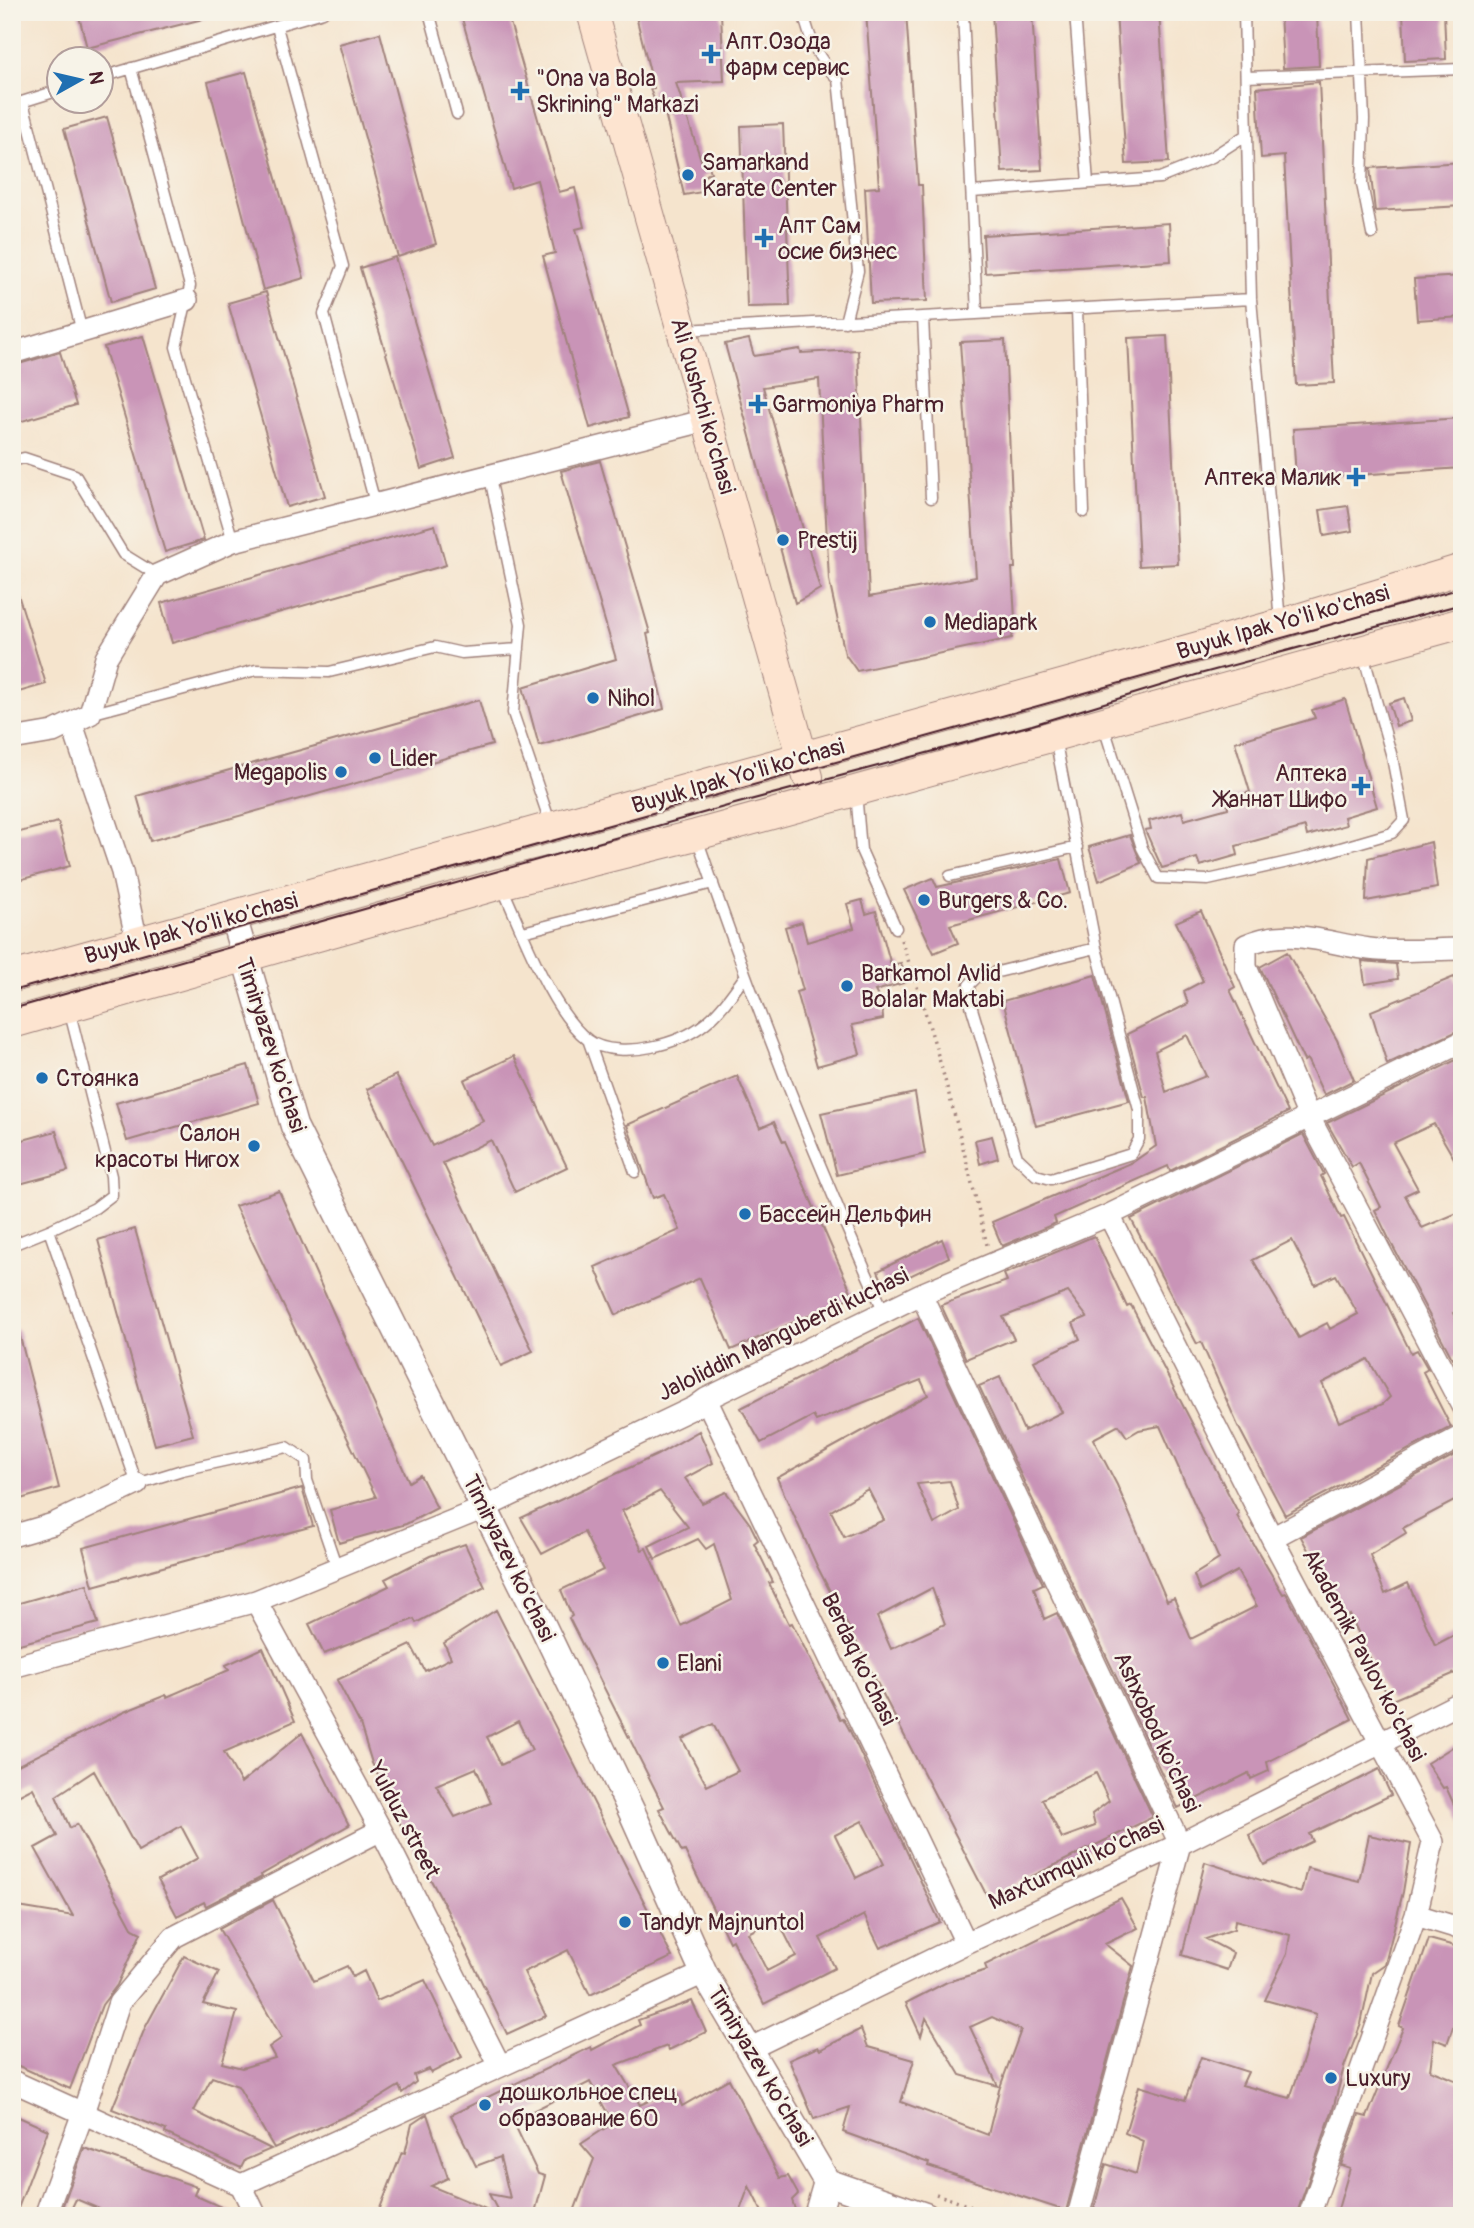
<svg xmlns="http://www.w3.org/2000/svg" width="1474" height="2228" font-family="Pangolin,sans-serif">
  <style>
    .building { fill: #c994b7; fill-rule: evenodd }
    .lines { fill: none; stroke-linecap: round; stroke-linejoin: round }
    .service-casing { stroke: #a0827c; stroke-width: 13 }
    .minor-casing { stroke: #a0827c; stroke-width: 24 }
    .tertiary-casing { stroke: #a0827c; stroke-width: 29 }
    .secondary-casing { stroke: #a0827c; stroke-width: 32 }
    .path { stroke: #a0827c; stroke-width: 3.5; stroke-dasharray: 2 5; stroke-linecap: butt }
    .service { stroke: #fff; stroke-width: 10 }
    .minor { stroke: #fff; stroke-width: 21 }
    .tertiary { stroke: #fff; stroke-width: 26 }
    .secondary { stroke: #fde4d0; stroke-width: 30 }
    .tram { stroke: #4a1f2b; stroke-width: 2 }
    .poi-dot { fill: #1f6fb2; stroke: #f7f3e8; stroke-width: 2.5 }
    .labels { text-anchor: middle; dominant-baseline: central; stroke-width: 5; stroke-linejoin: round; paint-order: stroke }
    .poi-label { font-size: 23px; fill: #4a1f2b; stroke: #f7f3e8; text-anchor: start }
    .street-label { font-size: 23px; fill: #4a1f2b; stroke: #f7f3e8 }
  </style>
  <rect width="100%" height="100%" fill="#f7f3e8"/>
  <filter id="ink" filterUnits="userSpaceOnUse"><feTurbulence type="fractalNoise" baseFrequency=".0143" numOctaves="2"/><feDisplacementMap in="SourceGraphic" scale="14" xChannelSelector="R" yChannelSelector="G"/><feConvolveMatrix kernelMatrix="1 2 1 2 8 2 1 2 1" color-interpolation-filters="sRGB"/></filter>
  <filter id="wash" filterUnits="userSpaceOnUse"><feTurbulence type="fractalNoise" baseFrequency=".00686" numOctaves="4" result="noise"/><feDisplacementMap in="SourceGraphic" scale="28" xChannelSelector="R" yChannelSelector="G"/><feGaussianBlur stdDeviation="1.57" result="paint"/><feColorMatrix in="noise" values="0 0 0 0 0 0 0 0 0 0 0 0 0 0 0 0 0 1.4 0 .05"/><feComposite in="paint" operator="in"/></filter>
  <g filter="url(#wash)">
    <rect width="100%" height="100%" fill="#f5e4cd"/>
    <g id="blocks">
      <path class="building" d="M78,12H206L207,18L87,48Z
        M471,12H507L559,192L575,188L584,227L576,229L629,417L590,428L543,256L555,253L537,180L511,188L461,15Z
        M635,12H721L724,81L676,83L701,160L706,158L711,172L703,177L702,192L684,195L665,113L660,114L650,89L654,88Z
        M866,12H906L918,185H922L927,301L871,303L865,188L879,187Z
        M992,12H1032L1042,170L1002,172Z
        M1116,12H1159L1169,162L1126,164Z
        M1280,12H1317L1319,66L1283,68Z
        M1403,12H1444L1446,59L1405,61Z
        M380,33L436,244L398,257L339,44Z
        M246,72L304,278L263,290L208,82Z
        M1319,82L1334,383L1296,385L1284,156L1261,158L1257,88Z
        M107,117L155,289L111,302L64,129Z
        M783,124L790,306L747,307L741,126Z
        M1462,162V206L1375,211L1370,168Z
        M1169,223L1171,261L985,273L983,235Z
        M395,257L455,458L421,469L360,268Z
        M1462,276V317L1417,320L1414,279Z
        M266,292L325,496L287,507L228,303Z
        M143,336L204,540L165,552L104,347Z
        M1167,336L1178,564L1139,566L1128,338Z
        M749,339L754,356L800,349L801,353L858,350L869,597L976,577L960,342L1005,340L1015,568H1012L1015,619L1012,638L857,671L845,654L829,580L819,379L763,387L820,589L795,603L725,344Z
        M60,352L76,405L12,424V366Z
        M1462,418V468L1296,479L1293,429Z
        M600,461L650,633L647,634L664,709L539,746L523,687L616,659L561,471Z
        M1348,506L1352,531L1324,536L1320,510Z
        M435,525L446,565L172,643L161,603Z
        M16,588L46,684L12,694V589Z
        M1404,698L1411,721L1396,726L1389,703Z
        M1345,699L1377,807L1344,817L1346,825L1307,836L1305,827L1236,846L1238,855L1200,866L1197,858L1162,868L1145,830L1151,829L1149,821L1182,812L1184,820L1228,808L1226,799L1250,792L1235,742L1315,718L1312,710Z
        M479,700L492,745L150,841L137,796Z
        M58,822L70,866L12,882V834Z
        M1130,835L1141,863L1099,881L1089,847Z
        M1431,842L1437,888L1366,901L1368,858Z
        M1061,859L1070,893L950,925L958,943L934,953L904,890L933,878L937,887Z
        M862,900L866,914L876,911L891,965L901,963L907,982L875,991L882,1005L883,1019L852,1025L860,1054L817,1066L796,992L803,990L785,927L802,922L807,942L854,928L847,904Z
        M1201,911L1235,987L1230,990L1288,1112L1170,1171L1168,1166L1054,1217L1056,1223L1002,1246L992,1222L1133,1162L1156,1146L1147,1097H1144L1127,1034L1188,1004L1184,991L1203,981L1176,922ZM1187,1035L1206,1076L1166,1092L1155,1051Z
        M1287,952L1337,1040L1354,1080L1324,1095L1307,1059L1304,1061L1260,967Z
        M1362,961L1396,964L1398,979L1365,984Z
        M1095,975L1129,1101L1036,1126L1003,1001Z
        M1454,977L1462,991V1029L1387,1064L1371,1011Z
        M514,1056L567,1167L515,1192L491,1140L443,1163L533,1351L501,1366L367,1089L396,1075L432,1146L483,1121L464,1080Z
        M1462,1057V1172L1434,1124L1393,1143L1418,1189L1405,1195L1422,1228L1462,1211V1309L1453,1313L1462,1332V1353L1452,1358L1389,1239L1375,1210L1381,1207L1359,1163L1352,1167L1327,1123Z
        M248,1065L259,1103L127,1141L116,1103Z
        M737,1076L760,1128L774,1122L783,1142L785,1141L853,1296L731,1350L700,1278L616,1315L595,1267L680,1230L664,1194L653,1198L627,1125Z
        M915,1093L925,1154L837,1175L821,1113Z
        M56,1131L68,1171L12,1186V1143Z
        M1303,1134L1324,1174L1321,1176L1341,1218L1344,1217L1411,1353L1417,1350L1428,1369L1423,1372L1451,1427L1285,1515L1238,1426L1201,1342L1197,1344L1131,1219ZM1292,1240L1315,1285L1336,1275L1358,1314L1330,1329L1327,1323L1299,1338L1253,1260ZM1368,1359L1390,1397L1383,1404L1339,1422L1322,1383Z
        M992,1136L998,1158L980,1164L975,1140Z
        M279,1191L409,1482L420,1475L437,1508L406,1524L339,1543L330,1510L376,1497L235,1206Z
        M135,1229L193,1435L155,1445L98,1240Z
        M1094,1236L1127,1307L1131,1305L1239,1514L1237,1516L1283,1594L1286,1593L1352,1719L1267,1762L1269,1771L1251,1779L1249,1773L1178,1808L979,1386L1000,1377L1024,1431L1062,1412L1034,1361L1080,1339L1073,1323L1087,1317L1068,1292L1003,1317L1014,1339L966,1359L941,1305L1007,1281L1004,1274ZM1119,1425L1127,1437L1139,1430L1160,1426L1219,1559L1194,1575L1200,1591L1237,1571L1257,1606L1191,1639L1174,1598L1167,1601L1117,1485L1093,1439Z
        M942,1239L949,1257L885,1288L878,1271Z
        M918,1318L1043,1584L1034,1588L1044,1619L1057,1613L1153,1817L988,1898L817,1566L777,1478L928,1395L921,1380L816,1421L813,1416L761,1443L741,1408ZM950,1481L959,1510L934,1524L917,1484ZM868,1489L884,1520L844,1537L831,1511ZM932,1588L945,1624L891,1649L877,1617ZM1096,1773L1109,1801L1092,1814L1095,1826L1062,1838L1042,1799Z
        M18,1329L59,1488L17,1500L12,1483V1330Z
        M699,1431L713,1463L685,1478L702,1503L726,1492L750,1524L758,1540L754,1543L773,1582L769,1583L789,1624L792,1623L840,1719L843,1718L849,1729L940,1922L880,1948L864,1915L820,1938L835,1968L764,2004L732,1940L729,1942L685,1851L682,1852L659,1809L664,1807L569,1618L572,1616L561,1590L603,1570L584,1532L542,1554L521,1518L657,1455ZM660,1491L688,1527L649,1546L655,1559L698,1539L706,1549L714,1544L732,1600L681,1626L646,1548L642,1550L622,1511ZM713,1724L738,1771L707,1786L682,1739ZM862,1821L884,1864L856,1878L835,1835ZM777,1918L796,1956L767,1971L748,1933Z
        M1462,1451V1497L1403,1528L1406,1533L1370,1555L1385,1594L1408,1583L1435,1645L1462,1631V1670L1390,1701L1350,1615L1345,1618L1301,1537Z
        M302,1488L313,1526L93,1586L83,1548Z
        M465,1544L485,1587L416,1623L414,1619L324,1654L309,1624L389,1586L385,1579L430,1556Z
        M87,1584L98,1623L12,1646V1605Z
        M496,1610L672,1957L590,1995L568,1950L524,1972L546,2016L507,2034L445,1906L390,1805L393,1804L372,1763L360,1724L337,1680L411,1645L425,1671L451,1658L444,1643ZM518,1721L532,1750L501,1765L487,1737ZM476,1768L491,1803L455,1817L436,1785Z
        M263,1648L295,1721L224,1752L241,1783L302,1733L349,1825L261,1875L262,1877L206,1906L204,1902L177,1916L158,1880L198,1858L181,1826L138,1851L94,1771L56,1796L70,1828L77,1824L133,1929L141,1933L117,1985L102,2005L70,2089L12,2063V1906L73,1916L35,1848L57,1836L33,1788L12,1799V1768L124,1712L166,1695L167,1697L229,1670L226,1665Z
        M1462,1741V1822L1446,1787L1443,1788L1427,1763Z
        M1379,1769L1391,1795L1309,1834L1313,1841L1264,1865L1249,1835Z
        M1369,1835L1411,1844L1403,1892L1385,1964L1372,1973L1361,2024L1344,2067L1333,2109L1296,2216H1092L1106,2164L1136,2174L1143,2141L1125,2133L1139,2086L1185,2100L1201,2057L1248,2072L1242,2085L1290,2098L1304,2057L1316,2014L1265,2000L1287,1954L1290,1935L1235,1920L1234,1929L1206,1939L1233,1953L1227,1970L1182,1955L1205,1862L1301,1893L1307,1868L1359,1881Z
        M1121,1898L1138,1928L1105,1944L1133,1966L1066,2211L928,2166L929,2163L843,2132L850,2107L814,2119L789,2060L818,2047L820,2050L861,2029L868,2047L914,2060L901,2102L988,2135L999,2090L1021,2030L992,2017L970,2027L998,2086L960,2075L926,2018L921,2036L906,2003L947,1982L987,1970L985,1965Z
        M273,1900L314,1981L347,1966L353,1977L364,1971L377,2001L425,1980L462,2057L431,2073L429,2069L414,2075L416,2082L402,2093L399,2086L363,2108L274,2148L238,2086L212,2077L194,2111L271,2149L245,2160L241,2168L165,2133L166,2130L112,2109L145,2028L184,1956L219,1972L203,2004L237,2012L222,2063L242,2068L275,2058L269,2047L282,2038L219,1929Z
        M1429,1939L1462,1948V2001L1447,2044L1434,2039L1430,2070L1462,2083V2216H1336L1350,2168L1341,2165L1359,2115L1367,2117L1403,2028L1399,2026Z
        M692,2001L706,2032L669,2050L667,2046L616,2065L640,2105L675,2089L682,2106L729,2079L780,2178L788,2176L798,2194L792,2200L797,2216H764L749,2186L738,2216H584L575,2209L594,2159L581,2144L613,2123L590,2082L513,2121L538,2174L545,2176L534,2216H377L402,2152L405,2153L412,2124L427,2114L448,2178L431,2186L500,2215L489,2194L510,2198L500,2157L476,2166L451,2115L591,2047L592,2050L640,2025L638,2020Z
        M12,2114L48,2130L15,2216H12Z
        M84,2148L197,2187L194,2195L241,2216H116L76,2199L68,2216H59Z"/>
    </g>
  </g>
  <g filter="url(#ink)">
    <use href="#blocks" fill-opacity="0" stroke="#a0827c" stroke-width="2"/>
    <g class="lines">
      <g class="service-casing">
        <path id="service" d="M429,12L457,114
          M803,12C810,40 817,59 838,79L858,271L845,322
          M963,12L977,314
          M1075,12L1088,183
          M1244,12L1251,299L1280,621
          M1359,12L1364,119L1362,184L1372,234
          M277,27L343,266L324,314L375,503
          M131,68L190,286L176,347L233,541
          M102,77L323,12
          M1246,77L1462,69
          M23,102L82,332
          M12,105L60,90
          M972,192L1160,178L1212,157L1246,135
          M1077,309L1084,512
          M923,317L931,498
          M684,330L1251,299
          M12,461L24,458L75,475L123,554L157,575
          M489,473L521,624L513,713L551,825
          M90,714L256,670L329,672L435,647L462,653L519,649
          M1103,724L1142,848L1158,878L1208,880L1306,858L1392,833L1404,820L1392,757L1363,654
          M1055,738L1096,948L1139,1110V1139L1131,1154L1051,1179L1036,1175L1017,1157L970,1002L969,985L977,977L1096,948
          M856,792L861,850L896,928
          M697,838C752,999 814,1159 885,1314
          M950,876L1077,847
          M502,887C522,930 551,1012 588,1040C603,1052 633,1051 651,1047C700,1037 717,1016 745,976
          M523,932L713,883
          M589,1042L635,1172
          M49,1230L95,1208L112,1195L111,1176L69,1009
          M12,1245L49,1230L137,1484L182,1470L287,1447L306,1460L307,1480L336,1565"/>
      </g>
      <g class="minor-casing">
        <path id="minor" d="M12,353L187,300
          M72,724L122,872L137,942
          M12,739L53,732L90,714L106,658L157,575L233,541L707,420
          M1462,949C1432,949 1399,953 1369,949C1325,943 1288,926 1246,945V967L1309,1117L1462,1406
          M1109,1215L1272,1538L1433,1842L1416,1915L1309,2216
          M921,1294L1180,1844L1078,2216
          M706,1399L966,1943
          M12,1536L53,1524L137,1484
          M1272,1538L1462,1436
          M256,1601L381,1830L500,2066
          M12,1667L256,1601L484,1508L695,1407L706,1399L921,1294L1109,1215L1462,1042
          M1416,1915L1462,1929
          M747,2050L966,1943L1180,1844L1462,1702
          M12,2081L241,2185L704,1973
          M241,2185L256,2216
          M45,2216L83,2113L119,2003L174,1937L381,1830"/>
      </g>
      <g class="tertiary-casing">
        <path id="tertiary" d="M233,916L294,1126L540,1620L631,1810L704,1973L827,2182
          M827,2182L925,2216
          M817,2216L827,2182"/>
      </g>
      <g class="secondary-casing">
        <path id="secondary" d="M592,12L808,777
          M12,977L1281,624L1462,569
          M12,1023L500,884L696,835L1462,623"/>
      </g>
      <path class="path" d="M901,940C937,1040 962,1142 987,1245
        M936,2194L997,2216"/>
      <use href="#service" class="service"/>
      <use href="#minor" class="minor"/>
      <use href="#tertiary" class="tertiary"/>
      <use href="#secondary" class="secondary"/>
      <path class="tram" d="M12,991L1462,588
        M12,1009L731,805L1032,725L1196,675L1462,604"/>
    </g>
  </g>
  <g class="poi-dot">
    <path d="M707.5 43.5h7v7h7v7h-7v7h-7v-7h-7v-7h7z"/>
    <path d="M516.5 80.5h7v7h7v7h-7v7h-7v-7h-7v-7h7z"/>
    <circle cx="688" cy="175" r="7"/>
    <path d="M760.5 227.5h7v7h7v7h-7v7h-7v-7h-7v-7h7z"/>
    <path d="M754.5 393.5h7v7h7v7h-7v7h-7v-7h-7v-7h7z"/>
    <path d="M1352.5 466.5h7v7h7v7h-7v7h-7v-7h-7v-7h7z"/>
    <circle cx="783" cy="540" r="7"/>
    <circle cx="930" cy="622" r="7"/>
    <circle cx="593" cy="698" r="7"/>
    <circle cx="375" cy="758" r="7"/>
    <circle cx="341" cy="772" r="7"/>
    <path d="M1357.5 775.5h7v7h7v7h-7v7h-7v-7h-7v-7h7z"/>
    <circle cx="924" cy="900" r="7"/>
    <circle cx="847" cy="986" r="7"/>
    <circle cx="42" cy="1078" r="7"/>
    <circle cx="254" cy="1146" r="7"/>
    <circle cx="745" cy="1214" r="7"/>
    <circle cx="663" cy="1663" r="7"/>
    <circle cx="625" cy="1922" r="7"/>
    <circle cx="1331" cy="2078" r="7"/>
    <circle cx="485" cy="2105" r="7"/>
  </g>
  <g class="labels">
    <g class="poi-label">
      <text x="725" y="41">Апт.Озода<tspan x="725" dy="26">фарм сервис</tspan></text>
      <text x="536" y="78">"Ona va Bola<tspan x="536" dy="26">Skrining" Markazi</tspan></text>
      <text x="702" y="162">Samarkand<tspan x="702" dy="26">Karate Center</tspan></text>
      <text x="778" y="225">Апт Сам<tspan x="778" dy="26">осие бизнес</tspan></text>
      <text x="772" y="404">Garmoniya Pharm</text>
      <text x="1342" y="477" text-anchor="end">Аптека Малик</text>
      <text x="797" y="540">Prestij</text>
      <text x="944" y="622">Mediapark</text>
      <text x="607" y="698">Nihol</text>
      <text x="389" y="758">Lider</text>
      <text x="327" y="772" text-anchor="end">Megapolis</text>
      <text x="1347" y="773" text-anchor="end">Аптека<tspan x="1347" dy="26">Жаннат Шифо</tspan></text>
      <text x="938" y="900">Burgers &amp; Co.</text>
      <text x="861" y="973">Barkamol Avlid<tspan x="861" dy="26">Bolalar Maktabi</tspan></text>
      <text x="56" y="1078">Стоянка</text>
      <text x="240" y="1133" text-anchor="end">Салон<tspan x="240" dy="26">красоты Нигох</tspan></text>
      <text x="759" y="1214">Бассейн Дельфин</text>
      <text x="677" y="1663">Elani</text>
      <text x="639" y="1922">Tandyr Majnuntol</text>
      <text x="1345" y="2078">Luxury</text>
      <text x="499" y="2092">дошкольное спец<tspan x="499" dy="26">образование 60</tspan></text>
    </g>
    <g class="street-label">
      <text transform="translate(703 406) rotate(74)">Ali Qushchi ko'chasi</text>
      <text transform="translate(1283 622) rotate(-16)">Buyuk Ipak Yo'li ko'chasi</text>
      <text transform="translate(738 776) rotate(-16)">Buyuk Ipak Yo'li ko'chasi</text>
      <text transform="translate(191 928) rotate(-15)">Buyuk Ipak Yo'li ko'chasi</text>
      <text transform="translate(271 1045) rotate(72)">Timiryazev ko'chasi</text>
      <text transform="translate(783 1334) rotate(-26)">Jaloliddin Manguberdi kuchasi</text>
      <text transform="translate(509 1558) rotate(64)">Timiryazev ko'chasi</text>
      <text transform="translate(1364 1655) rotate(62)">Akademik Pavlov ko'chasi</text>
      <text transform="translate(859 1659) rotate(64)">Berdaq ko'chasi</text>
      <text transform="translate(1157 1732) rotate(65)">Ashxobod ko'chasi</text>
      <text transform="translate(404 1820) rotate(62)">Yulduz street</text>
      <text transform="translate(1076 1863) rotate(-25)">Maxtumquli ko'chasi</text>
      <text transform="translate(760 2066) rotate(59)">Timiryazev ko'chasi</text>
    </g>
  </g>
  <rect width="1474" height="2228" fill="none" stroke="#f7f3e8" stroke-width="42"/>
  <g transform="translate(80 80) rotate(82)"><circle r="33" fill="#f7f3e8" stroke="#b29e9c" stroke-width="2"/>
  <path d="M0-5L12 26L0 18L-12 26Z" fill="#1f6fb2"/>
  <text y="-10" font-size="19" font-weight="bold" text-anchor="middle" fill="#4a1f2b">N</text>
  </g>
</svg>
